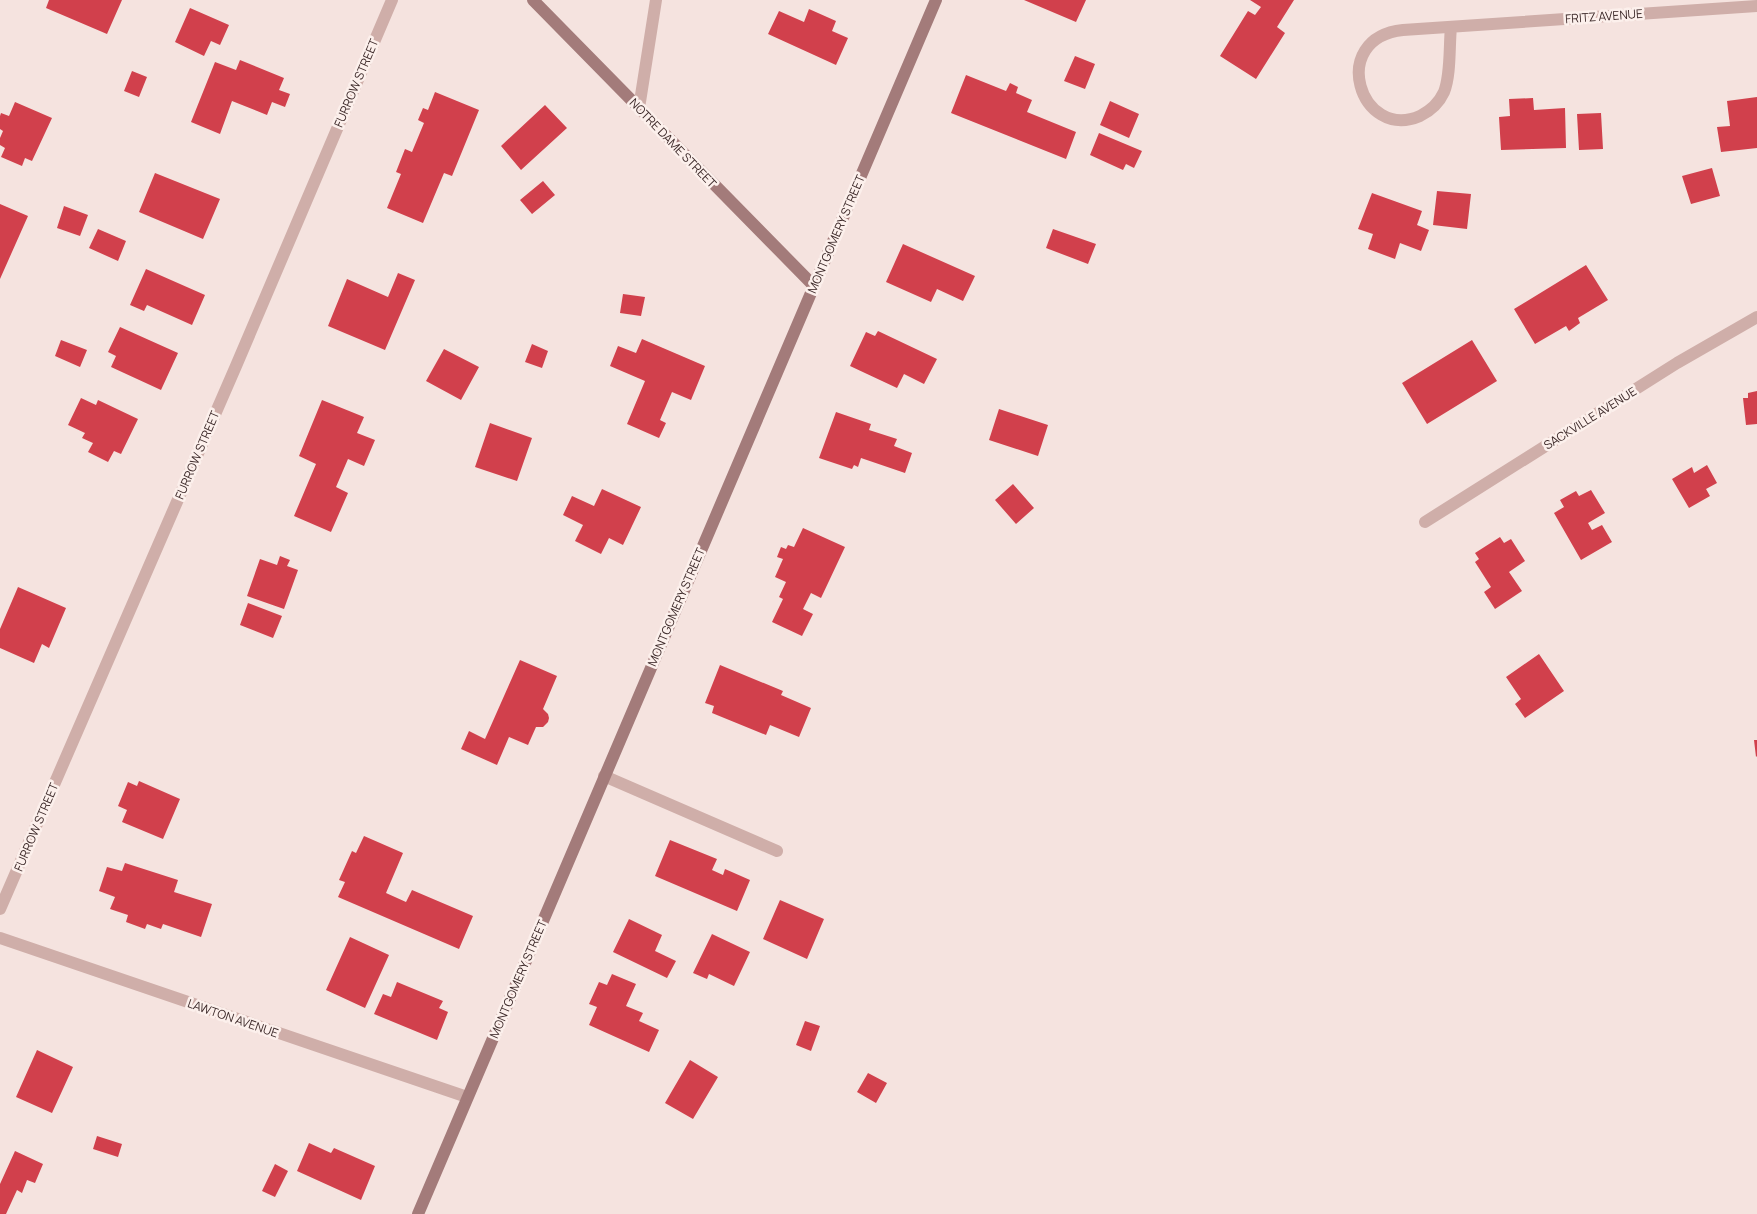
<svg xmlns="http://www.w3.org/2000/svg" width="1757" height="1214" font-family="Manrope,sans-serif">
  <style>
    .building { fill: #d1404c }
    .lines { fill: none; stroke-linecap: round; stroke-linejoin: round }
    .lane { stroke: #cfaea9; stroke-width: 12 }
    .street { stroke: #cfaea9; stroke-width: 12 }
    .secondary { stroke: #a37b7a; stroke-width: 12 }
    .labels { text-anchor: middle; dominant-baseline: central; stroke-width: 5; stroke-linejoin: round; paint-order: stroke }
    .street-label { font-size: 12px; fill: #3c2929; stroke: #fcf0ec }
  </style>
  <rect width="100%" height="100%" fill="#f5e3df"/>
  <path class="building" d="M49,0H122L107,34L46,8Z
    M1024,0H1086L1076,22Z
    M1250,0H1294L1277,27L1285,33L1256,79L1220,56L1248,11L1255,15L1261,7Z
    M190,8L229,25L220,45L211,41L204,56L175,42Z
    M809,9L836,21L832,31L848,38L836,65L768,34L779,11L804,22Z
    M1075,56L1095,64L1085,89L1064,81Z
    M240,60L284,78L279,90L290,94L285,107L272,102L267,115L232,101L220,134L191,122L215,62L236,70Z
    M132,71L147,77L139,97L124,91Z
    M966,75L1006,91L1010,83L1018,87L1016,93L1032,100L1027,112L1076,132L1066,159L951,113Z
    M435,92L479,110L452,176L444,173L423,223L387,208L401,174L396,172L405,149L412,152L424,123L418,120L423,108L428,110Z
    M1757,97V148L1721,152L1717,127L1730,126L1727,101Z
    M1533,98L1534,110L1565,108L1566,148L1501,150L1499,117L1510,116L1509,99Z
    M1110,101L1139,114L1129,138L1100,125Z
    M15,102L52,118L32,161L25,158L22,166L1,157L5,148L0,145V138L3,131L0,129V116L1,113L9,116Z
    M545,105L567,128L521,170L501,146Z
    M1601,113L1603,149L1579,150L1577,114Z
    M1099,133L1142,151L1134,168L1126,164L1123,170L1090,155Z
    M1712,168L1720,196L1691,204L1682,176Z
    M155,173L220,199L203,239L139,212Z
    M543,181L555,195L532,214L520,200Z
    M1437,191L1471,194L1467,229L1433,225Z
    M1372,193L1422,211L1417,225L1429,230L1421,251L1400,243L1395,259L1368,249L1373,234L1358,229Z
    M0,204L28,216L0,279Z
    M64,206L88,215L80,236L57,228Z
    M98,229L126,241L118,261L89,248Z
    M1053,229L1096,244L1088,264L1046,248Z
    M903,244L975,276L963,301L937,289L931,302L886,282Z
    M1586,265L1608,300L1578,318L1580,323L1569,331L1566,326L1535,344L1514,309Z
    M146,269L205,295L192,325L147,305L144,311L130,305Z
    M398,273L415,280L385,350L328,326L347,279L388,297Z
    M623,294L645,297L641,316L620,313Z
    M120,327L178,353L161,390L111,367L116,356L108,352Z
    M878,331L937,359L924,384L904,374L897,388L850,366L866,332L875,336Z
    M642,339L705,366L691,400L672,392L660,420L666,423L659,438L627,424L645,381L610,366L618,346L636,353Z
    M61,340L87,350L80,367L55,356Z
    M1472,340L1497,381L1427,424L1402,383Z
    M532,344L548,351L542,368L525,362Z
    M444,349L479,367L461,400L426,381Z
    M1757,391V424L1746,425L1743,398H1748V393Z
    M81,398L96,405L98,400L138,419L121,454L114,451L108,462L88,452L93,443L82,438L85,433L68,425Z
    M322,400L364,417L357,433L375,440L364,466L348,459L336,487L348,493L331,532L294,516L316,464L299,456Z
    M999,409L1048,425L1038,456L989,440Z
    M836,412L871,424L869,430L897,439L894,446L912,453L905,473L861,458L858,467L854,465L852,469L819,458Z
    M490,423L532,438L517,481L475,467Z
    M1707,465L1717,483L1706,489L1710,496L1689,508L1672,479L1692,467L1694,473Z
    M1013,484L1034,508L1016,524L995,500Z
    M602,489L641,507L623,545L609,538L601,554L575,541L583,525L563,515L572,496L594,506Z
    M1591,490L1605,513L1588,523L1592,530L1602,525L1612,542L1581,560L1554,513L1564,507L1560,500L1576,491L1579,496Z
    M803,528L845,547L821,598L811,593L803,609L813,614L802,636L772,622L783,599L779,597L786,582L775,577L783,559L777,557L781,547L786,549L788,545L794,547Z
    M1500,537L1504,543L1511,539L1525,561L1509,572L1522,591L1495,609L1484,592L1491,587L1475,562L1479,559L1475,553Z
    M280,556L290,560L287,566L298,570L284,609L247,596L260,559L277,565Z
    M18,587L66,608L49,648L42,644L34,663L0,648V629Z
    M248,603L282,616L273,638L240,625Z
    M1539,654L1564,691L1525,718L1515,704L1521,699L1506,677Z
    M520,660L557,676L543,709L548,714L549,718L548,722L543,727H536L528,745L509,737L497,765L461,749L469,731L485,739Z
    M720,665L783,691L781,695L811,708L799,737L770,725L766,735L712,713L714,706L705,703Z
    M1754,740H1757V756L1756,757Z
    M139,781L180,799L163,839L122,822L127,810L118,806L128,782L137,786Z
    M364,836L403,853L386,893L406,902L412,890L473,916L459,949L338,897L345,882L339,880L352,851L356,853Z
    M670,840L717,859L712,870L723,875L725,869L750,880L737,911L655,876Z
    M125,863L178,880L174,892L212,904L201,937L163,924L161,929L147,924L145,929L126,922L128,915L110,909L115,897L99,891L107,867L122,871Z
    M780,900L824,919L807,959L763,939Z
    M629,919L662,935L655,951L676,961L667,978L613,952Z
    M712,934L750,952L734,986L709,974L707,979L693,973Z
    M350,937L389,955L365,1008L326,990Z
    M612,974L636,984L626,1006L643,1013L639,1021L659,1030L649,1052L589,1025L597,1007L589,1004L599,982L607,985Z
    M397,982L443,1001L439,1008L448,1012L437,1040L374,1014L383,994L391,997Z
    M805,1021L820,1026L811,1051L796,1045Z
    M37,1050L73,1067L52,1113L16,1097Z
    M690,1060L718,1077L693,1119L665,1103Z
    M868,1073L887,1083L876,1103L857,1092Z
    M97,1136L122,1144L118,1157L93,1149Z
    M309,1143L331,1153L334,1148L375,1166L361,1200L297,1171Z
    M15,1151L43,1164L35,1183L27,1180L22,1193L17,1190L6,1214H0V1184Z
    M275,1164L288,1171L275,1197L262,1191Z"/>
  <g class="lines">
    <path class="lane" d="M639,108L656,0
      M604,776L777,851"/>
    <path class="street" d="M1451,27C1449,46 1451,75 1444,92C1439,103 1430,111 1420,116C1360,142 1327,38 1403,30L1757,6
      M1425,522L1677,363L1757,317
      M0,909L236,366L392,0
      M0,938L467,1097"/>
    <path class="secondary" d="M533,0L814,286
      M418,1214L936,0"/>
  </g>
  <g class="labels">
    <g class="street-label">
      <text transform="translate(1604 16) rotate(-4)">FRITZ AVENUE</text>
      <text transform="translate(356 83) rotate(-67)">FURROW STREET</text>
      <text transform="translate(673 143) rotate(46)">NOTRE DAME STREET</text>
      <text transform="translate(836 234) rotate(-67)">MONTGOMERY STREET</text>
      <text transform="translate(1590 418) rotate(-32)">SACKVILLE AVENUE</text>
      <text transform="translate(197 455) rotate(-67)">FURROW STREET</text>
      <text transform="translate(676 607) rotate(-67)">MONTGOMERY STREET</text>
      <text transform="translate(36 827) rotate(-67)">FURROW STREET</text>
      <text transform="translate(518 979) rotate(-67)">MONTGOMERY STREET</text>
      <text transform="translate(233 1018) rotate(19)">LAWTON AVENUE</text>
    </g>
  </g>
</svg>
